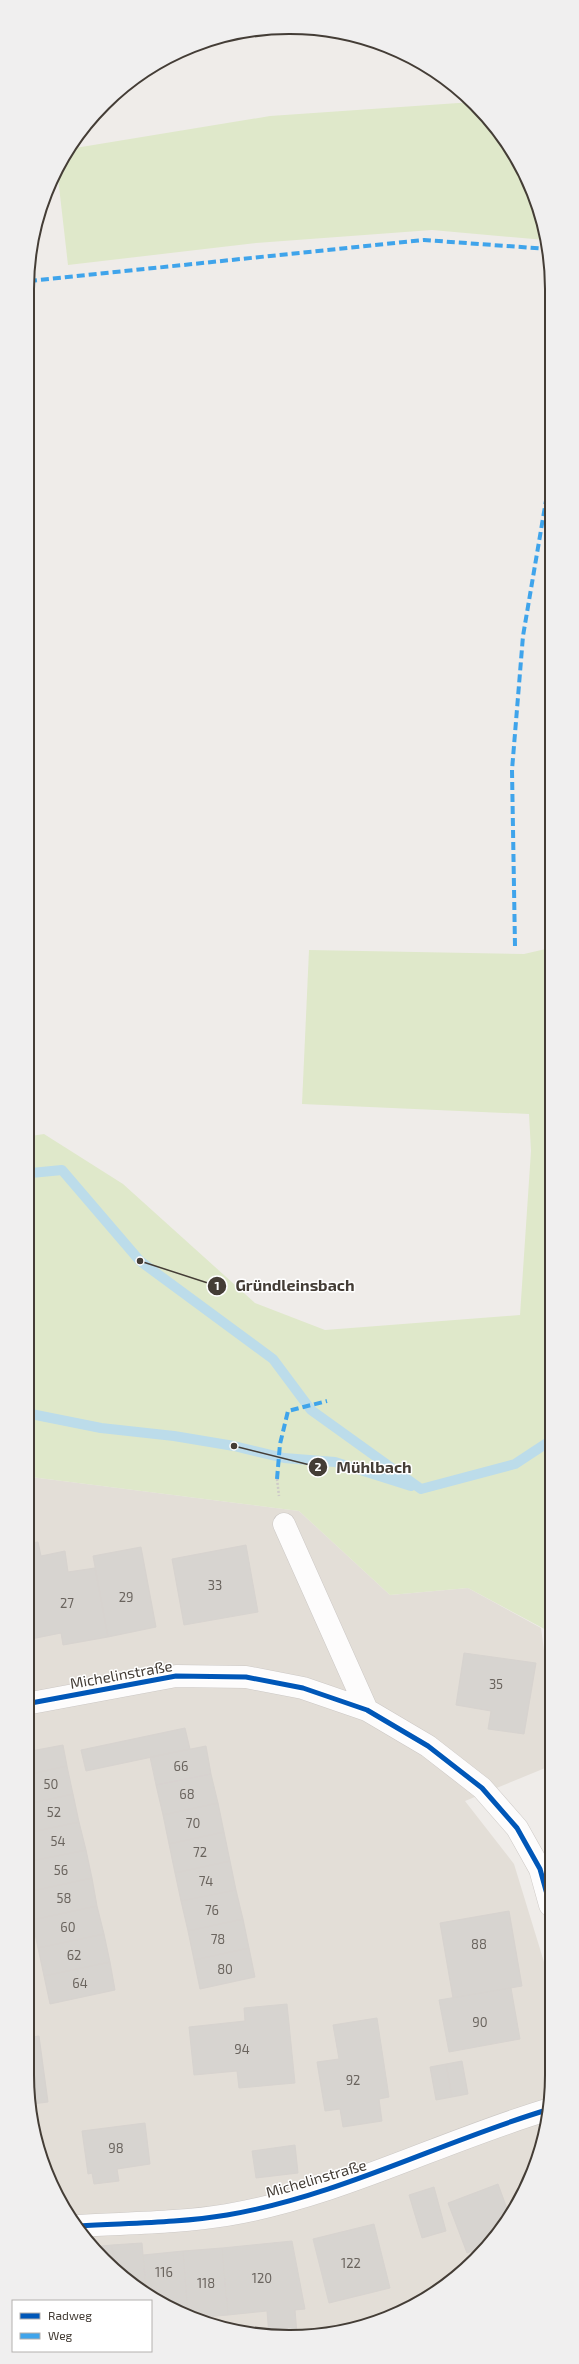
<svg xmlns="http://www.w3.org/2000/svg" width="579" height="2364" font-family="'Exo 2',sans-serif">
  <style>
    .residential { fill: #e3ded7 }
    .green { fill: #dfe8ca }
    .lines { fill: none; stroke-linecap: round; stroke-linejoin: round }
    .stream { stroke: #bcdcea; stroke-width: 10 }
    .building { fill: #d7d4d0; stroke: #d7d3cf }
    .minor-casing { stroke: #ccc8c5; stroke-width: 23 }
    .path { stroke: #cdcac7; stroke-width: 2.5; stroke-dasharray: 2 2; stroke-linecap: butt }
    .minor { stroke: #fdfcfc; stroke-width: 22 }
    .quiet { stroke: #3fa4eb; stroke-width: 4; stroke-dasharray: 8 4; stroke-linecap: butt }
    .cycleway-casing { stroke: #fff; stroke-width: 8 }
    .cycleway { stroke: #0057b8; stroke-width: 5 }
    .labels { text-anchor: middle; dominant-baseline: central; stroke-width: 3; stroke-linejoin: round; paint-order: stroke }
    .number-label { font-size: 13px; fill: #6a645e }
    .street-label { font-size: 15px; fill: #443d36; stroke: #fff }
    .rim { fill: none; stroke: #443d36; stroke-width: 2 }
    .leader { fill: none; stroke: #443d36; stroke-width: 1.5 }
    .callout-dot { fill: #443d36; stroke: #fff; stroke-width: 1.5 }
    .mark-label { font-size: 12px; text-anchor: middle; font-weight: bold; fill: #fff }
    .callout-label { font-size: 16px; text-anchor: middle; font-weight: bold; fill: #443d36; stroke: #fff; stroke-width: 3; stroke-linejoin: round; paint-order: stroke }
  </style>
  <rect width="100%" height="100%" fill="#efece9"/>
  <path class="residential" d="M31,1477L299,1511L390,1595L468,1588L541,1628L550,1696V1766L465,1801L514,1864L544,1962L550,1988V2109L538,2159L517,2206L449,2283L406,2310L358,2328L272,2336L221,2328L173,2310L92,2248L47,2175L32,2125Z"/>
  <path class="green" d="M473,102L525,174L545,240L432,230L256,243L68,265L57,169L69,149L270,116Z
    M550,948V1632L468,1588L390,1595L299,1511L31,1477V1136L44,1134L123,1184L255,1303L325,1330L520,1315L531,1151L529,1114L302,1104L309,950L524,954Z"/>
  <g class="lines">
    <path class="stream" d="M31,1173L62,1170L140,1261L273,1359L311,1410L421,1489L515,1464L550,1441
      M31,1414L101,1428L174,1436L234,1446L284,1458L335,1462L411,1486"/>
  </g>
  <path class="building" d="M38,1542L41,1556L65,1551L68,1572L95,1568L108,1637L63,1645L61,1633L31,1639V1543Z
    M246,1545L258,1612L184,1625L172,1559Z
    M141,1547L156,1627L108,1637L93,1556Z
    M464,1653L536,1663L524,1734L488,1729L491,1711L456,1705Z
    M185,1728L190,1749L86,1771L81,1750Z
    M63,1745L67,1766L31,1774V1751Z
    M206,1746L211,1774L156,1785L150,1757Z
    M67,1766L73,1794L32,1803L31,1774Z
    M211,1774L218,1803L163,1815L156,1785Z
    M73,1794L79,1822L32,1832V1803Z
    M218,1803L224,1832L169,1844L163,1815Z
    M79,1822L86,1850L32,1861V1832Z
    M224,1832L230,1861L175,1873L169,1844Z
    M86,1850L92,1878L32,1891V1861Z
    M230,1861L236,1890L181,1901L175,1873Z
    M92,1878L97,1906L32,1920V1891Z
    M236,1890L243,1919L188,1931L181,1901Z
    M97,1906L104,1934L38,1948L32,1920Z
    M509,1911L522,1986L453,1998L440,1923Z
    M243,1919L249,1948L194,1960L188,1931Z
    M104,1934L110,1962L44,1976L38,1948Z
    M249,1948L255,1977L200,1989L194,1960Z
    M110,1962L115,1990L50,2004L44,1976Z
    M511,1988L520,2039L449,2052L439,2000Z
    M287,2004L295,2083L239,2088L237,2071L194,2075L189,2027L245,2021L244,2008Z
    M377,2018L389,2097L379,2099L382,2121L343,2127L340,2109L325,2111L317,2062L339,2059L333,2025Z
    M39,2036L48,2102L32,2104V2037Z
    M462,2061L468,2094L452,2097L446,2064Z
    M446,2064L452,2097L436,2100L430,2067Z
    M145,2123L150,2164L117,2169L119,2181L94,2184L92,2173L88,2174L82,2131Z
    M295,2145L298,2173L256,2178L252,2151Z
    M498,2184L509,2214L480,2248L467,2253L448,2203Z
    M434,2187L446,2231L422,2238L409,2195Z
    M374,2224L390,2288L329,2303L313,2239Z
    M292,2241L305,2309L295,2310L297,2334L269,2336L267,2311L228,2315L222,2248Z
    M142,2243L143,2255L146,2289L114,2264L112,2245Z
    M112,2245L114,2264L92,2247Z
    M222,2248L228,2315L194,2318L188,2316L183,2251Z
    M183,2251L188,2316L173,2310L146,2289L143,2255Z"/>
  <g class="lines">
    <g class="minor-casing">
      <path id="minor" d="M284,1524L367,1710
        M31,1703L176,1676L246,1677L303,1688L367,1710L428,1746L482,1788L517,1828L540,1869L550,1905
        M79,2226C128,2223 179,2223 227,2215C339,2196 442,2141 550,2109"/>
    </g>
    <path class="path" d="M277,1479L279,1496"/>
    <use href="#minor" class="minor"/>
    <path class="quiet" d="M29,281L424,240L548,249
      M515,946L512,770L523,636L550,477
      M277,1479L280,1444L288,1411L327,1401"/>
    <g class="cycleway-casing">
      <path id="cycleway" d="M31,1703L176,1676L246,1677L303,1688L367,1710L428,1746L482,1788L517,1828L540,1869L550,1905
        M79,2226C128,2223 179,2223 227,2215C339,2196 442,2141 550,2109"/>
    </g>
    <use href="#cycleway" class="cycleway"/>
  </g>
  <g class="labels">
    <g class="number-label">
      <text x="215" y="1585">33</text>
      <text x="126" y="1597">29</text>
      <text x="67" y="1603">27</text>
      <text x="496" y="1684">35</text>
      <text x="181" y="1766">66</text>
      <text x="51" y="1784">50</text>
      <text x="187" y="1794">68</text>
      <text x="54" y="1812">52</text>
      <text x="193" y="1823">70</text>
      <text x="58" y="1841">54</text>
      <text x="200" y="1852">72</text>
      <text x="61" y="1870">56</text>
      <text x="206" y="1881">74</text>
      <text x="64" y="1898">58</text>
      <text x="212" y="1910">76</text>
      <text x="68" y="1927">60</text>
      <text x="218" y="1939">78</text>
      <text x="479" y="1944">88</text>
      <text x="74" y="1955">62</text>
      <text x="225" y="1969">80</text>
      <text x="80" y="1983">64</text>
      <text x="480" y="2022">90</text>
      <text x="242" y="2049">94</text>
      <text x="353" y="2080">92</text>
      <text x="116" y="2148">98</text>
      <text x="351" y="2263">122</text>
      <text x="164" y="2272">116</text>
      <text x="262" y="2278">120</text>
      <text x="206" y="2283">118</text>
    </g>
    <g class="street-label">
      <text transform="translate(121 1674) rotate(-10)">Michelinstraße</text>
      <text transform="translate(316 2178) rotate(-16)">Michelinstraße</text>
    </g>
  </g>
  <path d="M0 0H579V2364H0ZM289 34H290A255 255 0 0 1 545 289V2075A255 255 0 0 1 290 2330H289A255 255 0 0 1 34 2075V289A255 255 0 0 1 289 34Z" fill="#f0efef" fill-rule="evenodd"/>
  <path class="rim" d="M289 34H290A255 255 0 0 1 545 289V2075A255 255 0 0 1 290 2330H289A255 255 0 0 1 34 2075V289A255 255 0 0 1 289 34Z"/>
  <path class="leader" d="M140 1261L217 1286M234 1446L318 1467"/>
  <g class="callout-dot">
    <circle cx="140" cy="1261" r="4"/>
    <circle cx="234" cy="1446" r="4"/>
    <circle cx="217" cy="1286" r="10"/>
    <circle cx="318" cy="1467" r="10"/>
  </g>
  <g class="mark-label">
    <text x="217" y="1290">1</text>
    <text x="318" y="1471">2</text>
  </g>
  <g class="callout-label">
    <text x="295" y="1291">Gründleinsbach</text>
    <text x="374" y="1473">Mühlbach</text>
  </g>
  <rect x="12" y="2300" width="140" height="52" fill="#ffffff" stroke="#b4b1af"/>
  <rect x="20" y="2313" width="20" height="6" fill="#0057b8" stroke="#b4b1af"/>
  <text x="48" y="2320" font-size="12" fill="#443d36">Radweg</text>
  <rect x="20" y="2333" width="20" height="6" fill="#3fa4eb" stroke="#b4b1af"/>
  <text x="48" y="2340" font-size="12" fill="#443d36">Weg</text>
</svg>
